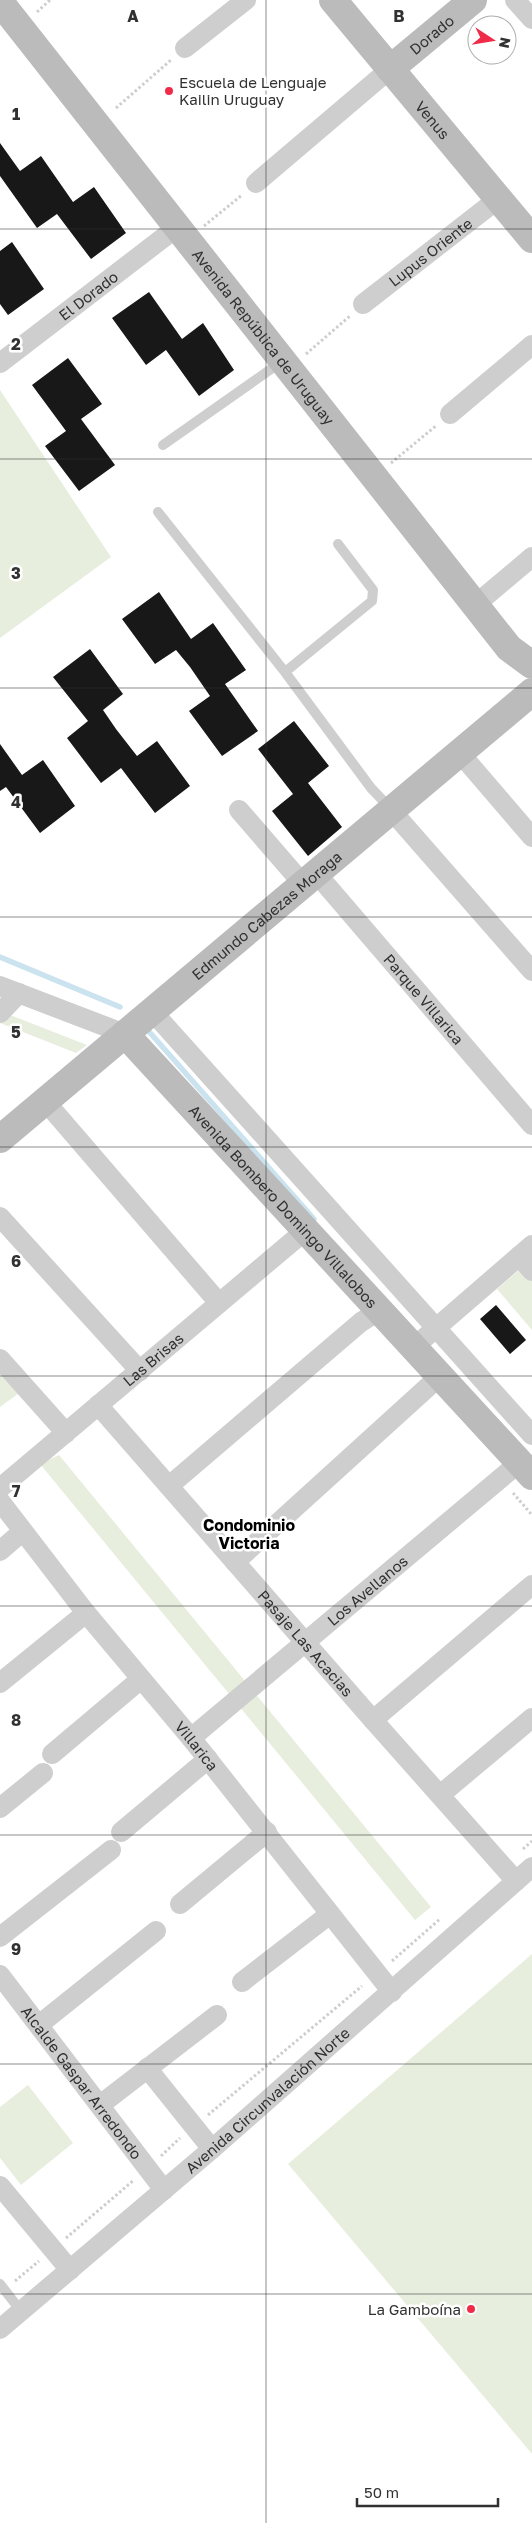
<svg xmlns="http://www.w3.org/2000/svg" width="532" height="2523" font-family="'Golos Text',sans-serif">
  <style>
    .green { fill: #e8eede }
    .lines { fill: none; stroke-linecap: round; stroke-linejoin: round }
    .stream { stroke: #cae3ee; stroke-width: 5.5 }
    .building { fill: #181818 }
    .path { stroke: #cecece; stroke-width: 3; stroke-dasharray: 2.5 2.5; stroke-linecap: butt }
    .lane { stroke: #cecece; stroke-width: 10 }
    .street { stroke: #cecece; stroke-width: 20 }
    .secondary { stroke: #bbb; stroke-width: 28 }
    .grid { fill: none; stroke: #313131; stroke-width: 1; stroke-opacity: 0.55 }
    .poi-dot { fill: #ef2b48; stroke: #fff; stroke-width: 2 }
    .labels { text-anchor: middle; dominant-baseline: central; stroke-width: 5; stroke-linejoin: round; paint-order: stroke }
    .street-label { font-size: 15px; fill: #313131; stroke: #fff }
    .poi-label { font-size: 15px; fill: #313131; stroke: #fff; text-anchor: start }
    .neighbourhood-label { font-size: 16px; font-weight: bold; fill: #000; stroke: #fff }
    .grid-label { font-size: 16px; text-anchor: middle; font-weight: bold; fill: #313131; stroke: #fff; stroke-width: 5; stroke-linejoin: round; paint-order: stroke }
  </style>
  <rect width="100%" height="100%" fill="#fff"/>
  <path class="green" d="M0,390L111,557L0,638Z
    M0,1011L87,1045L76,1053L0,1023Z
    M532,1259V1330L497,1289Z
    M0,1368L22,1391L0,1407Z
    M59,1455L431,1907L415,1920L40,1464Z
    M532,1954V2454L288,2164Z
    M28,2085L73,2143L21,2185L0,2158V2107Z"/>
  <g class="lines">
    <path class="stream" d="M0,957L120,1007
      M145,1027L314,1219"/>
  </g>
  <path class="building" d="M0,143L20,171L41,156L73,202L94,187L126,233L91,259L57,214L37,228L0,176Z
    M12,242L44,289L8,315L0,304V251Z
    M149,292L182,339L203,323L234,370L199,396L166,350L146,365L112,318Z
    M68,358L102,404L81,419L115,465L79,491L45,446L66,431L32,385Z
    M159,592L191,639L213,623L246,670L225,684L258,731L222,756L189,711L210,696L190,667L176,650L155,664L122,619Z
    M90,649L123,694L103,710L116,729L137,756L157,741L190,786L155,813L121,768L101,783L67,738L88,721L53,677Z
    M294,721L329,766L308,783L342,827L308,856L272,811L293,794L258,749Z
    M0,744L22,775L43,760L75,806L40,833L6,787L0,791Z
    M496,1305L526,1340L510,1354L480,1319Z"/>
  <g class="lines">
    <path class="path" d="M37,12L50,0
      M116,108L171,60
      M204,226L242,195
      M306,354L350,316
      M391,463L437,425
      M513,1493L532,1515
      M523,1849L532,1841
      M392,1961L440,1919
      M208,2115L362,1986
      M161,2156L180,2138
      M66,2238L134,2180
      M15,2281L39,2261"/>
    <path class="lane" d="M163,445L281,362
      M158,512L285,672L371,788L391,809
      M285,672L372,601L373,590L338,544
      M0,2284L21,2311"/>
    <g class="street">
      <path d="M515,0L532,19"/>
      <path d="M185,48L246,0"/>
      <path d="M256,183L390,69"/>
      <path id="s1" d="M363,304L498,199"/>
      <path id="s2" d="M0,363L176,228"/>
      <path d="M450,414L532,345"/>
      <path d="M475,605L532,557"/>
      <path d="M459,752L532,837"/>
      <path d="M239,810L303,884"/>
      <path d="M391,810L532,971"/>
      <path id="s3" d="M316,873L532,1125"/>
      <path d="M0,986L125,1034"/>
      <path d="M152,1011L532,1435"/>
      <path d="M0,1013L19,993"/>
      <path d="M45,1101L219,1303"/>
      <path d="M0,1217L140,1371"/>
      <path d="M519,1256L532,1271"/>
      <path d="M414,1347L532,1245"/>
      <path d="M0,1359L66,1433"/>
      <path id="s4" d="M98,1405L373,1720L516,1881"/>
      <path d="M169,1486L361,1322L380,1310"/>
      <path id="s5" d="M0,1488L306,1230"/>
      <path id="s6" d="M0,1501L86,1613L191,1738L392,1992"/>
      <path d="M0,1551L22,1532"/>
      <path d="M235,1562L441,1375"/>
      <path d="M0,1683L86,1613"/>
      <path d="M373,1720L532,1585"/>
      <path id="s7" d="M191,1738L520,1462"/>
      <path d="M52,1754L141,1679"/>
      <path d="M440,1795L532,1718"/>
      <path d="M0,1808L43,1773"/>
      <path d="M121,1832L208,1759"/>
      <path d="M180,1904L267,1832"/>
      <path d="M0,1937L111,1850"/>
      <path id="s8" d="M0,1975L164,2190"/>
      <path d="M242,1982L330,1914"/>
      <path d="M40,2024L156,1931"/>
      <path d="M147,2068L212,2149"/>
      <path d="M100,2105L217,2015"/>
      <path d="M0,2186L70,2270"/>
      <path id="s9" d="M0,2329L212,2149L532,1867"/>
    </g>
    <g class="secondary">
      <path id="s10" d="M333,0L532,239"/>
      <path id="s11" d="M0,2L509,648L532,665"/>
      <path id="s12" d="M390,69L473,0"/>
      <path id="s13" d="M125,1034L532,1476"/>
      <path id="s14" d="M0,1139L532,692"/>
    </g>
  </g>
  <path class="grid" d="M266,0V2523M0,229H532M0,459H532M0,688H532M0,917H532M0,1147H532M0,1376H532M0,1606H532M0,1835H532M0,2064H532M0,2294H532"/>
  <g class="poi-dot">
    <circle cx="169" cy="91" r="5"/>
    <circle cx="471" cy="2309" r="5"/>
  </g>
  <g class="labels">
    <g class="street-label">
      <text stroke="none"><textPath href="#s12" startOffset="54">Dorado</textPath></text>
      <text stroke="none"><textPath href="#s10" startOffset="156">Venus</textPath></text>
      <text stroke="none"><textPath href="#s1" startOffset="85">Lupus Oriente</textPath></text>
      <text stroke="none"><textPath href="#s2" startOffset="111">El Dorado</textPath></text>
      <text stroke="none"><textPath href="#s11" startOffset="426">Avenida República de Uruguay</textPath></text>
      <text stroke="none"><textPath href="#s14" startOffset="348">Edmundo Cabezas Moraga</textPath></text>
      <text stroke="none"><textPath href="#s3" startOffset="166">Parque Villarica</textPath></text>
      <text stroke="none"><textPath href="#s13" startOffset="234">Avenida Bombero Domingo Villalobos</textPath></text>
      <text stroke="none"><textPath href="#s5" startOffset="200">Las Brisas</textPath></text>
      <text stroke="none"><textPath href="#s7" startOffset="230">Los Avellanos</textPath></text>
      <text stroke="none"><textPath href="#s4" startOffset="316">Pasaje Las Acacias</textPath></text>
      <text stroke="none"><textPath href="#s6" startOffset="314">Villarica</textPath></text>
      <text stroke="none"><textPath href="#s8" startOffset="135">Alcalde Gaspar Arredondo</textPath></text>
      <text stroke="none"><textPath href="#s9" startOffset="352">Avenida Circunvalación Norte</textPath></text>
    </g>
    <g class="poi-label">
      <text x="179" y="82">Escuela de Lenguaje<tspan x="179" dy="17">Kailin Uruguay</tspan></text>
      <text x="461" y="2309" text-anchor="end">La Gamboína</text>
    </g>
    <g class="neighbourhood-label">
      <text x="249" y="1525">Condominio<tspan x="249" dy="18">Victoria</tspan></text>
    </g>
  </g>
  <g class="grid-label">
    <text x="133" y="22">A</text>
    <text x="399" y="22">B</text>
    <text x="16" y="120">1</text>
    <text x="16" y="350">2</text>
    <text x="16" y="579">3</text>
    <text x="16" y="808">4</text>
    <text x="16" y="1038">5</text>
    <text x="16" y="1267">6</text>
    <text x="16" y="1497">7</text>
    <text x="16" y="1726">8</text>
    <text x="16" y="1955">9</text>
  </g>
  <g transform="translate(492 40) rotate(102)"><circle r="24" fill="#ffffff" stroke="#adadad"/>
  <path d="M0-4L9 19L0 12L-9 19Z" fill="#ef2b48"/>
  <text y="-8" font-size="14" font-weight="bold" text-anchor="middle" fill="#313131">N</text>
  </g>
  <path d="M357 2498v8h141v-8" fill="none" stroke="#313131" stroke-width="2.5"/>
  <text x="364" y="2498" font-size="15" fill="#313131" stroke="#ffffff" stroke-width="4" paint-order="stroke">50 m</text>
</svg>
